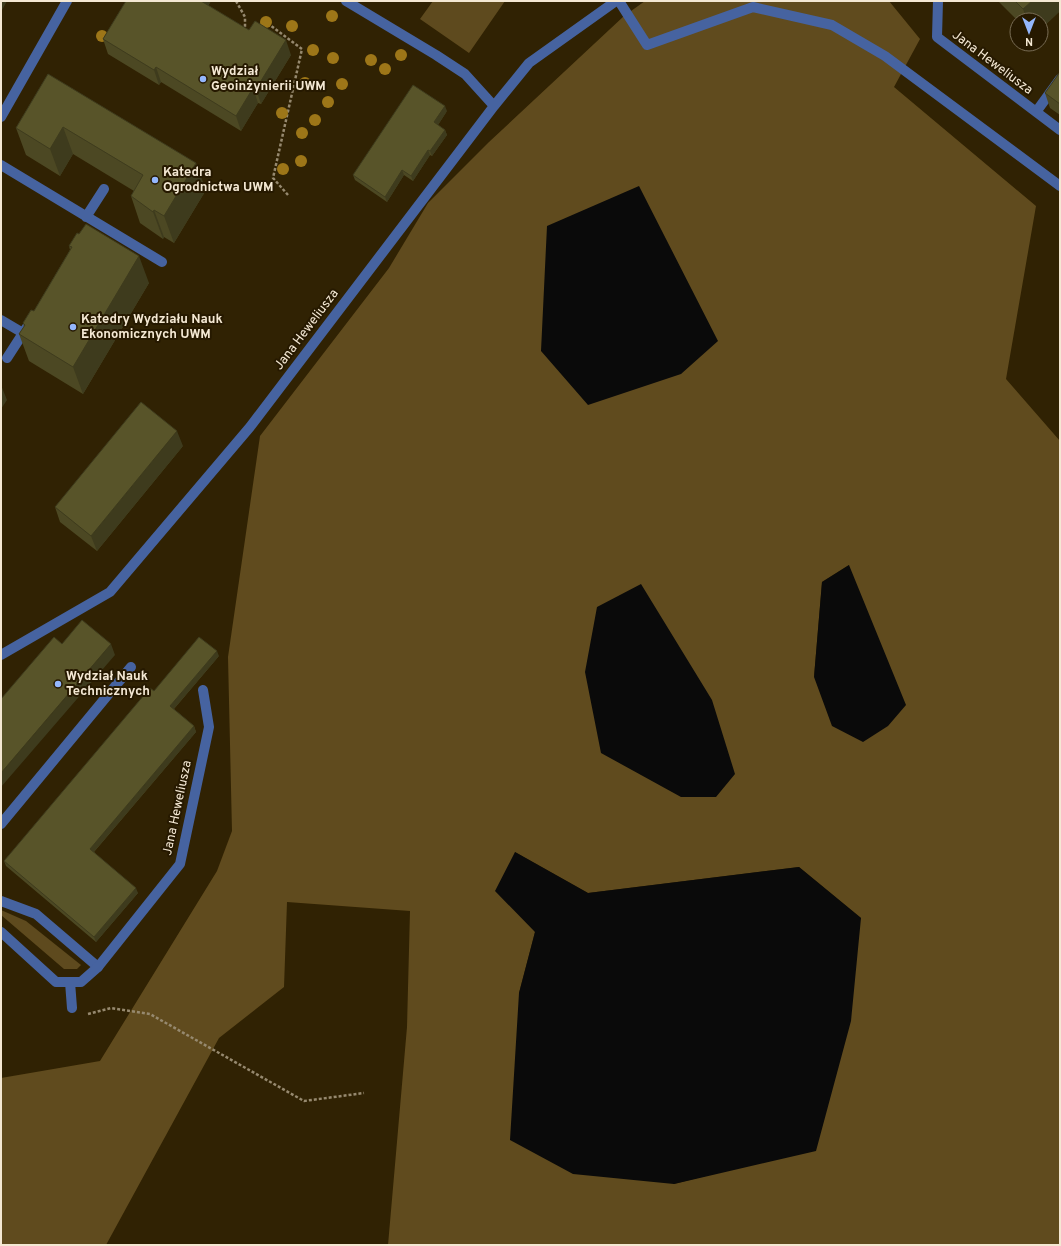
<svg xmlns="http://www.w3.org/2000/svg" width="1061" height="1246" font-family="Overpass,sans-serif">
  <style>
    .green { fill: #5e4a1e }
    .forest { fill: #604b1e; fill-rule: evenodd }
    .water { fill: #0a0a0a }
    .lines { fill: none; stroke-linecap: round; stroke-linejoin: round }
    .path { stroke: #96896f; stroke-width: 2.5; stroke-dasharray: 3 2; stroke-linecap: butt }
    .service { stroke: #4663a0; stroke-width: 10 }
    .minor { stroke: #4663a0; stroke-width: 10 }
    .tree { fill: #9d7618 }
    .wall { fill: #4c4823 }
    .shaded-wall { fill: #3e3b1d }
    .building { fill: #585429; stroke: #3e3b1d }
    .poi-dot { fill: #94b7fd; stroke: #261900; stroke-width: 1.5 }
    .labels { text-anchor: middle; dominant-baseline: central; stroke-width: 4; stroke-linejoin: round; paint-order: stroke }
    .street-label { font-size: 13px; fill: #f4e8d3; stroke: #261900 }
    .poi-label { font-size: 13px; font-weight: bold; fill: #f4e8d3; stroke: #261900; text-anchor: start }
  </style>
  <rect width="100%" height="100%" fill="#302203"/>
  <path class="green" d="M433,1H505L469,53L420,19Z
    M1,910L26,921L81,965L77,969H64L1,915Z"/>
  <path class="forest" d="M645,1H889L920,39L894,87L1036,206L1006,379L1060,441V1245H388L407,1027L410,911L287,902L284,987L219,1038L106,1245H1V1078L100,1061L217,871L232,831L228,657L260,436L389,268L428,203L489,142L624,16ZM849,565L814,677L822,582ZM515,852L588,893L799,867L861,918L740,1167L674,1184L519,993L535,932Z"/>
  <path class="water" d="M639,186L718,341L681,374L588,405L541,351L547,226Z
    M849,565L906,705L888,726L863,742L832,726L814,677L822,582Z
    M641,584L712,700L735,774L716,797H681L601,753L585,672L597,607Z
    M515,852L588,893L799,867L861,918L851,1021L816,1151L674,1184L573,1174L510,1140L519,993L535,932L495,891Z"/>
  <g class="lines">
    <path class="path" d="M236,1L245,17V30
      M259,26L266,22L302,49L273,178L288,195
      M88,1014L111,1008L150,1014L304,1101L364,1093"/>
    <path class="service" d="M619,1L647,45L753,7L832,25L885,56L1060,186
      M938,1L937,37L1060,130
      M1036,112L1060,79
      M1,165L162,262
      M86,217L104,189
      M1,320L23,333
      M7,358L27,327
      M1,824L131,667
      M1,901L36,914L98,967"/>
    <path class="minor" d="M346,1L436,55L465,74L494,106
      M1,117L67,1
      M1,655L110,592L250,427L494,106L529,63L616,1
      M1,932L56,982H81L98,967L180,864L209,727L203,690
      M70,982L72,1008"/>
  </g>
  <g class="tree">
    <circle cx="332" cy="16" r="6"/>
    <circle cx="266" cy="22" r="6"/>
    <circle cx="292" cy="26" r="6"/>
    <circle cx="102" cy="36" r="6"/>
    <circle cx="313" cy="50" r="6"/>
    <circle cx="401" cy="55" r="6"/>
    <circle cx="333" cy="58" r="6"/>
    <circle cx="371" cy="60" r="6"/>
    <circle cx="385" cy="69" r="6"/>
    <circle cx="305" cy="83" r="6"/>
    <circle cx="342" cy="84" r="6"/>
    <circle cx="328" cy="102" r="6"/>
    <circle cx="282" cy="113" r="6"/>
    <circle cx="315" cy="120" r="6"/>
    <circle cx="302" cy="133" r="6"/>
    <circle cx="301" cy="161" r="6"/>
    <circle cx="283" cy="169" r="6"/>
  </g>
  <path class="wall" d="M126,1H211L208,6L291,55L261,104L258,103L241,131L161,82L159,85L108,54L103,39Z
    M998,1H1060V11L1041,29V20H1017Z
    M1060,72V115L1050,108L1045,93Z
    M48,74L206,190L174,243L164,237L163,239L140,223L131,196L134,191L73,154L60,176L26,155L16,128Z
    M447,111L438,125L445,130L447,135L432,156L430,155L413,181L404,175L387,202L355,180L353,175Z
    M69,246L149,283L83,394L29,361L19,334L24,327L23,323L34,311L70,250Z
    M183,446L97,551L60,522L55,507Z
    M219,656L174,709L194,726L196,732L94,852L138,893L96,942L6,866L4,861L154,691Z"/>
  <path class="shaded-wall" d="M1,1H7L1,12Z
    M198,1H211L203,14Z
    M1032,1H1060V11L1041,29V20H1027L1023,9Z
    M286,40L291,55L261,104L256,89Z
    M156,67L161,82L159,85L154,70Z
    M253,88L258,103L241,131L236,116Z
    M445,106L447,111L436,128L434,122Z
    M63,127L73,154L60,176L50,149Z
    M445,130L447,135L432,156L430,151Z
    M428,150L430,155L413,181L411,176Z
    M196,163L206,190L174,243L164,216Z
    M402,170L404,175L387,202L385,197Z
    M154,210L164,237L163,239L153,212Z
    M139,256L149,283L83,394L73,367Z
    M1,385L7,400L1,409Z
    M177,431L183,446L97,551L91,536Z
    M111,644L115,655L1,787V773Z
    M217,651L219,656L172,711L170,706Z
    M194,726L196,732L92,854L90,849Z
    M136,888L138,893L96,942L94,937Z"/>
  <path class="building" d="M126,1H201L249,30L255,21L286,40L256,89L253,88L236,116L156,67L154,70L103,39Z
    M1015,1H1032L1023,9Z
    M1060,72V104L1045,93Z
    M48,74L196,163L164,216L154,210L153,212L131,196L143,175L63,127L50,149L16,128Z
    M413,85L445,106L434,122L445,130L430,151L428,150L411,176L402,170L385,197L353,175Z
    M86,224L139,256L73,367L19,334L25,325L23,323L31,310L34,311L72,247L69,246L77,233L79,234Z
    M141,402L177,431L91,536L55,507Z
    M82,620L111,644L1,773V699L54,637L62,644Z
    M199,637L217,651L170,706L194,726L90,849L136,888L94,937L4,861L150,688L154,691Z"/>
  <g class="poi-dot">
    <circle cx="203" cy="79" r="4"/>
    <circle cx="155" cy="180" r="4"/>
    <circle cx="73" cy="327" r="4"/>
    <circle cx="58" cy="684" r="4"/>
  </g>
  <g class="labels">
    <g class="street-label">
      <text transform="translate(992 63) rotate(37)">Jana Heweliusza</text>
      <text transform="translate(307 330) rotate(-53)">Jana Heweliusza</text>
      <text transform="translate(178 808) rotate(-78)">Jana Heweliusza</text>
    </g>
    <g class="poi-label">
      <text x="211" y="72">Wydział<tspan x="211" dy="15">Geoinżynierii UWM</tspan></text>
      <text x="163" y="173">Katedra<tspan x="163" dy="15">Ogrodnictwa UWM</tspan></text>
      <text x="81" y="320">Katedry Wydziału Nauk<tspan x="81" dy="15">Ekonomicznych UWM</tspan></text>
      <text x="66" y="677">Wydział Nauk<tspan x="66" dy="15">Technicznych</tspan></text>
    </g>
  </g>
  <rect width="1061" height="1246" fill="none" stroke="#f4e8d3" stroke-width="4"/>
  <g transform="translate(1029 32) rotate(180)"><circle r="19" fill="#261900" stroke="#786c54"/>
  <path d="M0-3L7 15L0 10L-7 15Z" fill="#94b7fd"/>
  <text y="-6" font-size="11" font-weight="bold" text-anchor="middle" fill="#f4e8d3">N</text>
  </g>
</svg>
